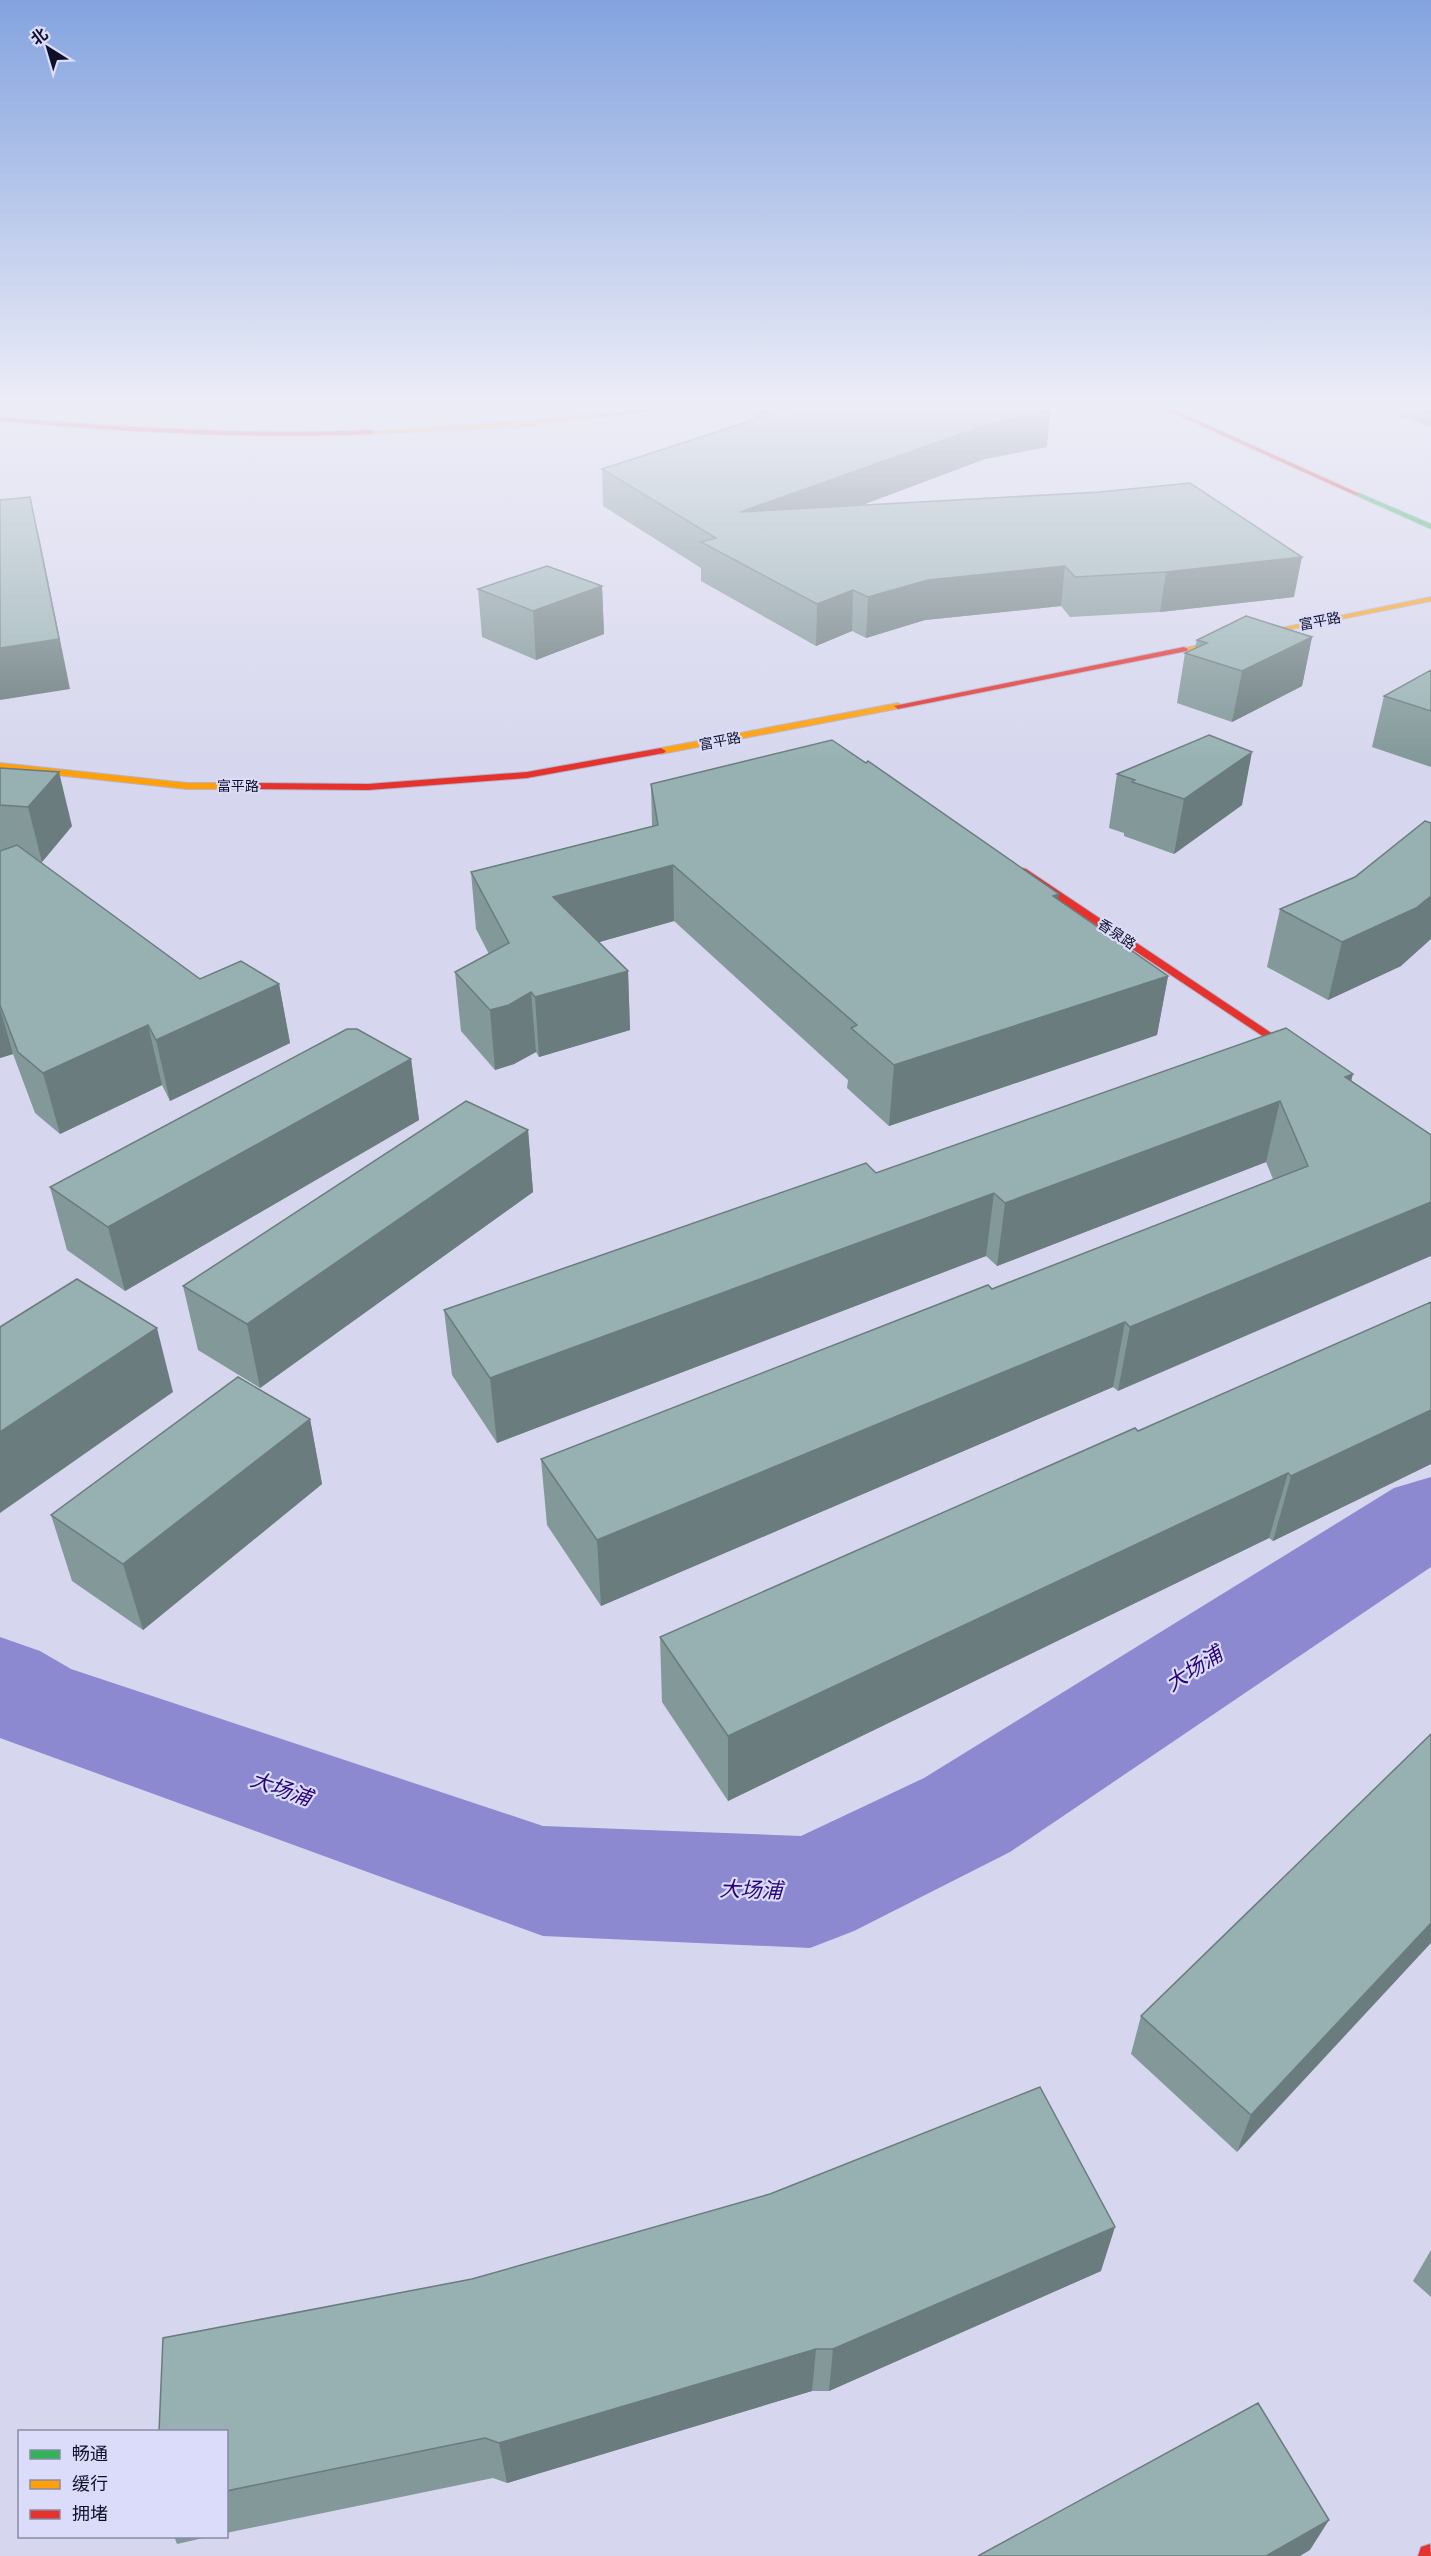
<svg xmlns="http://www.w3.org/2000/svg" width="1431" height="2556" font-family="Jost,'Noto Sans SC',sans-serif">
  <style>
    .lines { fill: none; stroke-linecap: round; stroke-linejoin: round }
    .river { fill: #8c89d1; fill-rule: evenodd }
    .fast-casing { stroke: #b4b4cc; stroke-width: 2 }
    .slow-casing { stroke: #b4b4cc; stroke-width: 2 }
    .jam-casing { stroke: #b4b4cc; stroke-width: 2 }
    .fast { fill: #30b455; fill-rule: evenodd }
    .slow { fill: #ff9f0a; fill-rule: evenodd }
    .jam { fill: #e5322d; fill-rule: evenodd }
    .wall { fill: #829899 }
    .shaded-wall { fill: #6a7c7d }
    .building { fill: #97b1b2; stroke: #6a7c7d; stroke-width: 1.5 }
    .labels { text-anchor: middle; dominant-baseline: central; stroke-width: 4.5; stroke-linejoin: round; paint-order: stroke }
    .far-street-label { font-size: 14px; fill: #111029; stroke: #dadcf9 }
    .near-water-label { font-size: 21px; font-style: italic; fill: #280078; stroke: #dadcf9 }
  </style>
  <rect width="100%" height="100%" fill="#d6d6ee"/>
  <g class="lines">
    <path class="river" d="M1431,1477V1567L1010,1852L854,1931L810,1948L543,1936L0,1738V1637L40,1651L71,1669L543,1826L801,1836L924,1778L1394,1488Z"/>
    <g class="fast-casing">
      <path id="fast" d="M686,404H704L599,417L596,415Z
        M1355,493H1359L1431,524V529L1355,495Z"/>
    </g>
    <g class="slow-casing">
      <path id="slow" d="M599,413L601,416L523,426L371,434L368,432L523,422Z
        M1431,597V601L1184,651L1180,649Z
        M898,703L902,706L901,708L661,754L656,751L661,748Z
        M0,763L187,783H248L253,786L248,789H187L0,769Z"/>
    </g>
    <g class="jam-casing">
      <path id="jam" d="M1153,404H1161L1360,494L1355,495Z
        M0,417C124,428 247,435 371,430L374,432L371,434C247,439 124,432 0,421Z
        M1184,647L1188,649L1187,651L898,709L894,706Z
        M661,748L666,751L664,753L527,778L368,790L248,789L243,786L248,783L368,784L527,772Z
        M1022,868L1026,869L1310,1059L1308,1061H1300L1018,873L1017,871Z
        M1430,2544L1431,2556H1418L1421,2547Z"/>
    </g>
    <use href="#fast" class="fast"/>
    <use href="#slow" class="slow"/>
    <use href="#jam" class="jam"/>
  </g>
  <path class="wall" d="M718,404H1030L1047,447L985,459L861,505L1294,597L1160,612L1070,617L1061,606L925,620L866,638L852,631L816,646L701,581V568L603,506L602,469L757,418Z
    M1349,404H1431V424L1430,427L1370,405L1355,407Z
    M602,586L604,634L536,660L482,637L478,589Z
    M1312,637L1302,686L1232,722L1177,703L1185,653L1195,648L1197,640Z
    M1431,670V767L1372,747L1384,696Z
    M0,768L72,826L42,862H40L200,979L279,984L290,1043L170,1101L162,1085L60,1134L35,1113L13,1054L0,1058Z
    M1117,774L1242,805L1174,854L1124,836V833L1109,828Z
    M651,784L1059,900L1168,976L1157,1035L889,1126L847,1088L848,1080L674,921L599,942L628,971L630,1030L539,1057L536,1052L514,1064L495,1070L461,1031L455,972L489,954L476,929L471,872L652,826Z
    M1355,877L1401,966L1328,1000L1267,967L1280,909Z
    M411,1059L419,1120L125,1291L67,1250L50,1187Z
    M1351,1080L1431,1135L1118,1391L1113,1387L601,1606L547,1525L541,1459L992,1289L1273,1179L1266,1162L997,1266L986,1256L497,1443L452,1375L444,1310L876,1173Z
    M528,1130L533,1192L260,1388L198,1350L183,1286Z
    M1431,1302V1464L1273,1541L1269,1538L728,1801L662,1702L660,1637L1138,1431Z
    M310,1419L322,1484L143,1630L72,1581L51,1515Z
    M1431,1734L1237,2152L1131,2054L1141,2016Z
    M1431,2250V2297L1413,2281Z
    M1101,2271L829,2391H812L507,2483L493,2478L226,2533V2432Z
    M174,2536H212L177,2544Z"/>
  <path class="shaded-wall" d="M1355,404H1370V405L1355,407Z
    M1050,412L1047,447L985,459L740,551V512L988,424Z
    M30,497L40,541L70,689L0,700V648Z
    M1302,557L1294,597L1160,612L1166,572Z
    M1065,566L1061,606L925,620L866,638L868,597L928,580Z
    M602,586L604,634L536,660L533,611Z
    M853,590L852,631L816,646L817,604Z
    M1312,637L1302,686L1232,722L1242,671Z
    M1252,752L1242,805L1174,854L1184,799Z
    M59,772L72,826L42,862L28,807Z
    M673,865L674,921L557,954L553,897Z
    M1059,894L1052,951L1053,896Z
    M1431,896V939L1401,966L1328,1000L1342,942Z
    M628,971L630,1030L539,1057L535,997Z
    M1168,976L1157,1035L889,1126L894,1065Z
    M279,984L290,1043L170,1101L156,1040Z
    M531,992L536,1052L514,1064L495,1070L490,1010Z
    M0,1008L13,1054L0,1058Z
    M148,1025L162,1085L60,1134L43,1073Z
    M411,1059L419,1120L125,1291L108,1227Z
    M1353,1074L1337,1135L1345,1077Z
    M1280,1101L1266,1162L997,1266L1005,1203Z
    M528,1130L533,1192L260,1388L247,1324Z
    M994,1193L986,1256L497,1443L490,1378Z
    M1431,1202V1256L1118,1391L1130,1327Z
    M1125,1322L1113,1387L601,1606L597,1540Z
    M157,1328L173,1392L0,1513V1432Z
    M1431,1410V1464L1273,1541L1291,1476Z
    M310,1419L322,1484L143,1630L123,1564Z
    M1288,1473L1269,1538L728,1801V1736Z
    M1431,1923V1943L1237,2152L1251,2115Z
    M1115,2227L1101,2271L829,2391L833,2349Z
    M816,2349L812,2391L507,2483L499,2443Z
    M1329,2520L1310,2550L1300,2556H1266Z"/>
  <path class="building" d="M803,404H1030L1050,412L988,424L740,512L1099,492L1190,483L1302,557L1166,572L1075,577L1065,566L928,580L868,597L853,590L817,604L701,542L716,538L602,469Z
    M30,497L59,639L0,648V500Z
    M547,566L602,586L533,611L478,589Z
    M1246,616L1312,637L1242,671L1185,653L1207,643L1197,640Z
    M1431,670V711L1384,696Z
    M1209,735L1252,752L1184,799L1132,782L1135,780L1117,774Z
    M832,740L866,763L868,761L1059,894L1053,896L1168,976L894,1065L851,1028L857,1025L673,865L553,897L628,971L535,997L531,992L509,1005L490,1010L455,972L509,943L471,872L658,825L651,784Z
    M0,768L59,772L28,807L0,805Z
    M1425,821L1431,823V896L1416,908L1342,942L1280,909L1355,877Z
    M17,845L200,979L241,961L279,984L156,1040L148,1025L43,1073L18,1052L0,1005V851Z
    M1286,1028L1353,1074L1345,1077L1431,1135V1202L1130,1327L1125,1322L597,1540L541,1459L988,1285L992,1289L1308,1166L1280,1101L1005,1203L994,1193L490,1378L444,1310L866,1163L876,1173Z
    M347,1029H357L411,1059L108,1227L50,1187Z
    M466,1101L528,1130L247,1324L183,1286Z
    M77,1279L157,1328L0,1432V1327Z
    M1431,1302V1410L1291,1476L1288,1473L728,1736L660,1637L1135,1428L1138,1431Z
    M238,1377L310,1419L123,1564L51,1515Z
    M1431,1734V1923L1251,2115L1141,2016Z
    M1040,2087L1115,2227L833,2349H816L499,2443L485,2438L226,2491V2432H159L163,2338L472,2279L770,2194Z
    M1258,2403L1329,2520L1266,2556H978Z"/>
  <linearGradient id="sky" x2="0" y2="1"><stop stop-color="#83a3df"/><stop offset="0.53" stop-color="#ededf7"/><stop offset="1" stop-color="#ededf7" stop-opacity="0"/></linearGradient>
  <rect width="1431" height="762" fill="url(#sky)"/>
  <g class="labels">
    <g class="far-street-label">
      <text transform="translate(1320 621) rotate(-11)">富平路</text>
      <text transform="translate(720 741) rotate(-11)">富平路</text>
      <text x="238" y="786">富平路</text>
      <text transform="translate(1117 934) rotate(34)">香泉路</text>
    </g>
    <g class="near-water-label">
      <text transform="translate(1194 1669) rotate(-33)">大场浦</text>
      <text transform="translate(281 1789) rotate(19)">大场浦</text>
      <text transform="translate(751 1890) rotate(2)">大场浦</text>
    </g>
  </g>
  <rect x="18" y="2430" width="210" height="108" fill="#dadcf9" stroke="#8a8aa6" stroke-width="1.5"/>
  <rect x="30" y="2450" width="30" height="9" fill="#30b455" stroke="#8a8aa6" stroke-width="1.5"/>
  <text x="72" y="2460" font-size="18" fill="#111029">畅通</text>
  <rect x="30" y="2480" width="30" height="9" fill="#ff9f0a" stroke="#8a8aa6" stroke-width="1.5"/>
  <text x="72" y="2490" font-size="18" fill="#111029">缓行</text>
  <rect x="30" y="2510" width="30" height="9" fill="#e5322d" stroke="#8a8aa6" stroke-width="1.5"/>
  <text x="72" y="2520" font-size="18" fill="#111029">拥堵</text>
  <g transform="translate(48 48) rotate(323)" stroke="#dadcf9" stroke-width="4.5" paint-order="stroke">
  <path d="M0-4.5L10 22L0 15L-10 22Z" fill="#111029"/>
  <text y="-9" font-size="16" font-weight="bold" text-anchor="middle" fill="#111029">北</text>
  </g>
</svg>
